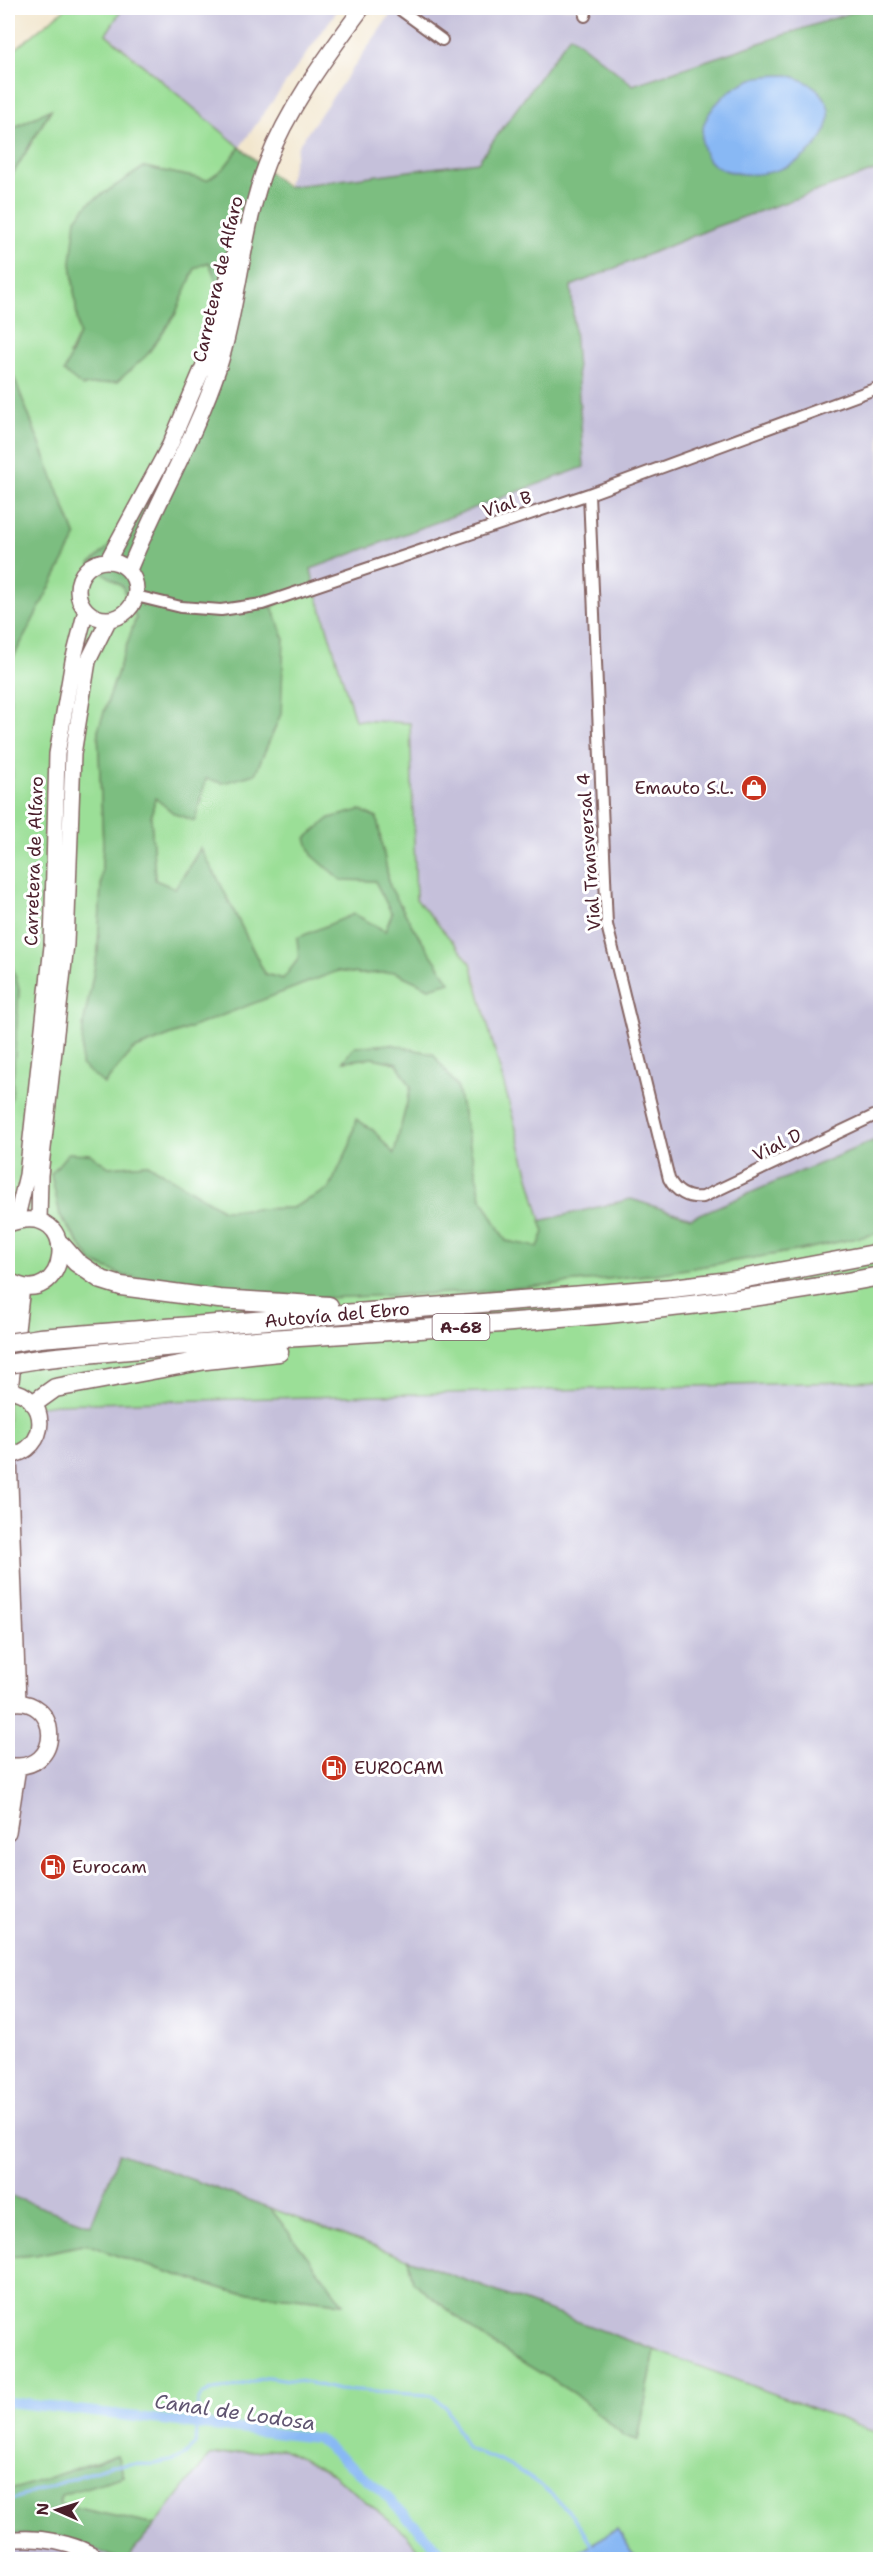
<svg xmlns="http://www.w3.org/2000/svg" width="888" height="2567" font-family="'Shantell Sans',sans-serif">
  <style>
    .industrial { fill: #c5c0da }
    .green { fill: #9bdf97; stroke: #727f61; stroke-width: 1.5 }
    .forest { fill: #7cbe80; stroke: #636e56; stroke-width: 1.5 }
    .water { fill: #88b8f4; stroke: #696c90; stroke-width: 1.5 }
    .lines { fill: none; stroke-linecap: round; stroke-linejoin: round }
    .stream { stroke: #88b8f4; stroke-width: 3 }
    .canal { stroke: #88b8f4; stroke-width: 10 }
    .street-casing { stroke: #856564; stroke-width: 14 }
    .secondary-casing { stroke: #856564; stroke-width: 18 }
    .highway-casing { stroke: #856564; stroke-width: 21 }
    .street { stroke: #fff; stroke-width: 10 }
    .secondary { stroke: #fff; stroke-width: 15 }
    .highway { stroke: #fff; stroke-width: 18 }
    .highway-bridge-casing { stroke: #856564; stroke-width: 21; stroke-linecap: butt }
    .highway-bridge { stroke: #fff; stroke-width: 18 }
    .labels { text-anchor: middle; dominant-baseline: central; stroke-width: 6; stroke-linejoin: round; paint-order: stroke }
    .shield { fill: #fff; stroke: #80626b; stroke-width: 1.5 }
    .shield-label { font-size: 16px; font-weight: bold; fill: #4a1f2b }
    .street-label { font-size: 18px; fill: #4a1f2b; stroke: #fff }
    .poi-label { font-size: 18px; fill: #4a1f2b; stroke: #fff; text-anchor: start }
    .water-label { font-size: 20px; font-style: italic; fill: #605571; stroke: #fff }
  </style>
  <rect width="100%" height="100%" fill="#fff"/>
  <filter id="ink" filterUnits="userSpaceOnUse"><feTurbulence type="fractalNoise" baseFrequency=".0167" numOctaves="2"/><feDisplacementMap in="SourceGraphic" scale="12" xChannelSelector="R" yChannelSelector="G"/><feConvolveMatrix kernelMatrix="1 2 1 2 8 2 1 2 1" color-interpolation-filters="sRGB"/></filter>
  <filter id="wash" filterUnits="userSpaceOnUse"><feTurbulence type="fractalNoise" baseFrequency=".008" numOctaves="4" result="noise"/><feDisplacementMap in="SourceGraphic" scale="24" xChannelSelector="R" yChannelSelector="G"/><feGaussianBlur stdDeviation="1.35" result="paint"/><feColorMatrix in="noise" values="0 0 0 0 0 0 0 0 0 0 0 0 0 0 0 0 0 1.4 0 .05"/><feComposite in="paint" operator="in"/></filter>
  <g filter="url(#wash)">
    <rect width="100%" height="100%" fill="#f2e6cd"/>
    <path class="industrial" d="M123,8H339L240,147L106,33Z
      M395,8H865L633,85L570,36L478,162L287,187L298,146Z
      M880,169V1138L691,1218L631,1199L540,1221L472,963L416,899L410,724L355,720L310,569L584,467L571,286L715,227Z
      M880,1381V2433L119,2153L91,2226L8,2195V1410L56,1404Z
      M281,2448L332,2474L407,2535L426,2559L127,2560L209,2456Z
      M8,2534L63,2537L119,2559H8Z"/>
    <path class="green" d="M66,8H123L106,34L240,147L224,168L207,180L144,167L119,184L71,262L79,334L69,355L175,315L195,268L209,262L218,285L200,363L175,424L118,538L91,565L97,570L106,567L116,569L136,618L98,730L103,844L98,950L83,1027L104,1084L133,1050L337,971L360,974L395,972L429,988L414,929L390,887L377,818L341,879L375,881L392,914L385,931L354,914L299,958L284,979L265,974L218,879L200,849L175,889L155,880L151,817L155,798L175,814L206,779L284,638L272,607L313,581L355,720L410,723L416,899L471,963L544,1232L538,1247L506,1241L481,1197L457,1086L391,1044L344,1061L373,1058L397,1063L411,1087L394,1154L373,1130L356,1120L350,1145L329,1189L292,1208L223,1210L148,1164L109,1167L90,1154L59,1215L92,1262L125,1276L476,1292L656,1274L801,1250L880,1233V1381L56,1404L28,1408C34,1425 28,1442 8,1443V1105L12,1096L19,989L8,952V801L12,775L9,666L76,537L8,362V182L51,110L8,130V55Z
      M270,2208L408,2259L413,2282L487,2340L573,2393L625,2436L638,2440L655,2350L880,2433V2559H637L617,2529L572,2556V2559H426L407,2535L332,2474L281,2448L209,2456L155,2525L59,2504L61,2495L124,2476L117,2455L18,2488L8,2489V2257L35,2255L87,2244L126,2259L230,2291L342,2303Z"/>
    <path class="forest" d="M865,8H880V169L715,227L571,286L584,467L311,569L315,588L266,607H272L284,638L281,714L255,774L223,783L206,779L195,821L175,814L155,798L151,817L155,880L175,888L191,865L200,848L218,879L265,974L283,979L299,958L297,938L354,914L385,931L392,914L375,881L341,880L312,855L306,838L330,818L360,810L377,818L390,887L414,929L450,982L429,988L395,972L360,974L337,971L133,1050L104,1084L81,1065L83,1027L98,950L103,844L98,730L136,618L122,586L90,564L118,538L175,424L200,363L218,286L209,262L195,268L175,315L147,355L117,382L82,386L64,372L79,334L71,262L76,219L89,203L144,167L207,180L224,168L240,147L287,187L478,162L570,35L633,85Z
      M51,109L8,182V131Z
      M8,362L76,537L9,666L12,775L8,801Z
      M8,952L19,989L12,1096L8,1105Z
      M391,1044L433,1054L457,1086L481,1197L506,1241L538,1247L544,1232L540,1221L631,1199L691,1218L880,1138V1233L801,1250L656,1274L476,1292L323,1298L238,1293L125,1276L92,1262L60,1215L51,1174L68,1153L90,1154L109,1167L148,1164L223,1210L292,1208L329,1189L350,1145L356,1119L373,1130L394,1154L411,1087L397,1063L373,1058L343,1061L354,1047Z
      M119,2153L270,2208L343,2303L230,2291L126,2259L87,2244L35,2255L8,2257V2195L91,2225Z
      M408,2259L655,2350L638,2440L625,2436L573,2393L487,2340L413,2282Z
      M117,2455L124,2476L61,2495L59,2504L155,2525L127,2559H119L63,2537L8,2534V2489L18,2488Z"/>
    <path class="water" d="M788,75C882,101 796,200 719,168C710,164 705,157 703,148C695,117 726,89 752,79C764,75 776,75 788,75Z
      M617,2529L637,2559H572L571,2556Z"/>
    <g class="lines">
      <path class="stream" d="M8,2501L111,2465L155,2464L175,2460L185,2455L195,2445L198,2401L202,2395L211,2390L230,2388L268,2377L311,2383L338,2390L431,2395L446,2407L467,2449C512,2462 549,2485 578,2523C583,2530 587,2539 593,2546"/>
      <path class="canal" d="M8,2402L317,2438L379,2489L449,2560"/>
    </g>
  </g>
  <g filter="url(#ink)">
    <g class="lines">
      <g class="street-casing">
        <path id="street" d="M398,8L442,40
          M585,16L587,8
          M589,494L607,925L669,1179C676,1192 688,1199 703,1197L880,1113
          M136,596L181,607L221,610L262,604L589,494L880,387"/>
      </g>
      <g class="secondary-casing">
        <path id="secondary" d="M108,560L170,445L207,358L240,232
          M78 590a29 29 0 1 1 58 0a29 29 0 1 1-58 0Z
          M129,570C157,501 196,436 219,366C240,300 242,227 267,163C289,106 327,56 362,8
          M16,1221L27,1175L52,946L57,754L73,661L86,610
          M39,1221L40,1175L66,944L73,754L88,661L109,619
          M8,1224C86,1196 68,1317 8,1280
          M8,1390C51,1395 50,1451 8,1456
          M10,1390L22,1287
          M9,1456L18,1702
          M8,1765C65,1776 62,1692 8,1704
          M8,1832L18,1767
          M8,2540C38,2536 75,2542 101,2560"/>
      </g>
      <g class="highway-casing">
        <path id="highway" d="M61,1245L76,1262L102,1280L121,1286L219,1299L329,1306
          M40,1338L673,1288L730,1281L880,1253
          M39,1359C319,1328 603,1330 880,1276
          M34,1403L55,1388L206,1360L279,1352"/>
      </g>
      <use href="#street" class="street"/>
      <use href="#secondary" class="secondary"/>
      <use href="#highway" class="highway"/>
      <g class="highway-bridge-casing">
        <path id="highway-bridge" d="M8,1343L40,1338
          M8,1364L39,1359"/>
      </g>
      <use href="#highway-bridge" class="highway-bridge"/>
    </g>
  </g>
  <defs>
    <g id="shop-disc" transform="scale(1.35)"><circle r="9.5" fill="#c8321e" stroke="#fff"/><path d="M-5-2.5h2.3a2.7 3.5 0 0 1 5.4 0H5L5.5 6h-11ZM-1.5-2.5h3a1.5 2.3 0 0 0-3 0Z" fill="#fff"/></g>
    <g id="fuel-disc" transform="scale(1.35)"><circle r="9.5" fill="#c8321e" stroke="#fff"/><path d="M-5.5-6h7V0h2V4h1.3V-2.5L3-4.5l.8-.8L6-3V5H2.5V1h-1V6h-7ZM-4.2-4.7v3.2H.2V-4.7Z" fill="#fff"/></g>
  </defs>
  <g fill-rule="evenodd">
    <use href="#shop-disc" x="754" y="788"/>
    <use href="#fuel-disc" x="334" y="1768"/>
    <use href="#fuel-disc" x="53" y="1867"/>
  </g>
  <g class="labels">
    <rect class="shield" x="432.5" y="1314" width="57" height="26" rx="4.5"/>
    <g class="shield-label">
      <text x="461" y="1327">A-68</text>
    </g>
    <g class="street-label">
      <text transform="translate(218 279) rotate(-77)">Carretera de Alfaro</text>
      <text transform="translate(507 504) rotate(-18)">Vial B</text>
      <text transform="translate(589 852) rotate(-94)">Vial Transversal 4</text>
      <text transform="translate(34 861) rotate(-88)">Carretera de Alfaro</text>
      <text transform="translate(777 1145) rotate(-26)">Vial D</text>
      <text transform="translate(337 1315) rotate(-5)">Autovía del Ebro</text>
    </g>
    <g class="poi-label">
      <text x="734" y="788" text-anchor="end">Emauto S.L.</text>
      <text x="354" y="1768">EUROCAM</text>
      <text x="72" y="1867">Eurocam</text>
    </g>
    <g class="water-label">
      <text transform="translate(235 2412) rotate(8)">Canal de Lodosa</text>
    </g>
  </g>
  <rect width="888" height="2567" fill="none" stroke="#fff" stroke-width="30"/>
  <g transform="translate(57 2510) rotate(273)" stroke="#ffffff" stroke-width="4.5" paint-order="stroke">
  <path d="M0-4.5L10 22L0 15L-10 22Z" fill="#4a1f2b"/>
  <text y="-9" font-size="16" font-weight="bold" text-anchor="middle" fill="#4a1f2b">N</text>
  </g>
</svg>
